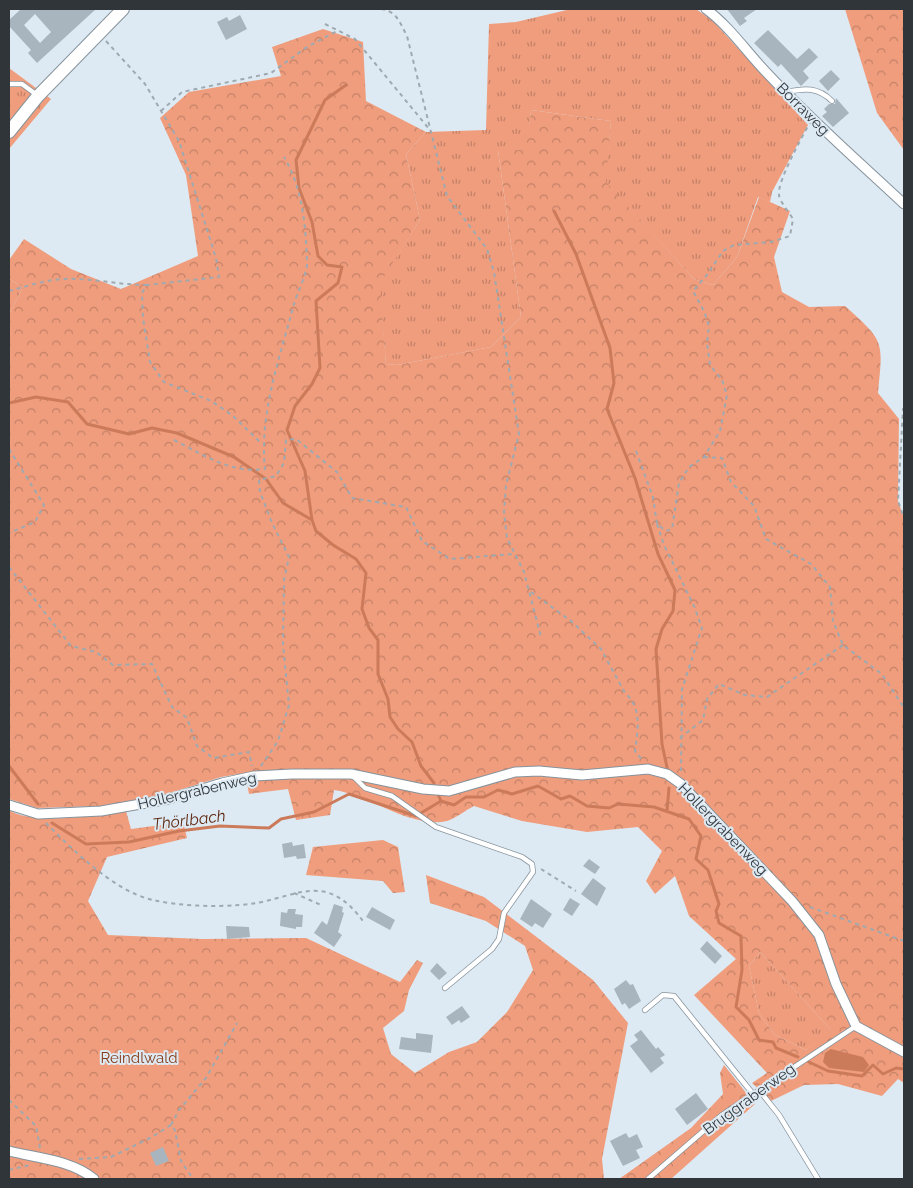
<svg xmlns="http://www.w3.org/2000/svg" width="913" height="1188" font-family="Raleway,sans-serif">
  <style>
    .grass { fill: url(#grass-tufts) }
    .forest { fill: url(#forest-crowns); fill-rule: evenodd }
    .water { fill: #cc7b5a }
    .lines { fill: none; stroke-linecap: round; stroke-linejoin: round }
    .stream { stroke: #cc7b5a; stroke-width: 3 }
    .building { fill: #a8b4be; fill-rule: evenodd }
    .lane-casing { stroke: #87939c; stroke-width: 6 }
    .street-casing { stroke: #87939c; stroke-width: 11 }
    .secondary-casing { stroke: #87939c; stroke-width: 14 }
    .path { stroke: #9fa9b0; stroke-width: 2; stroke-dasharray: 4 4; stroke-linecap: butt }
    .lane { stroke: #fff; stroke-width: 4.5 }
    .street { stroke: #fff; stroke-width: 9 }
    .secondary { stroke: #fff; stroke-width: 12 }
    .labels { text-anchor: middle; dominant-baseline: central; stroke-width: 4; stroke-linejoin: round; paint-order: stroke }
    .street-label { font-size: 15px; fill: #303539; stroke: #ddeaf3 }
    .park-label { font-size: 15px; fill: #853a19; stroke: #ddeaf3 }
    .water-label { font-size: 16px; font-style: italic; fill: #602b14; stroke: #ddeaf3 }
  </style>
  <defs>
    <pattern id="grass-tufts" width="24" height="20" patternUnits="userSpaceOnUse" patternTransform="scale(1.25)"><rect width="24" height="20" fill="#f09d7d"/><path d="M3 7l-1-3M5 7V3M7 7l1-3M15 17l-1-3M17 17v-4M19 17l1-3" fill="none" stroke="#c38167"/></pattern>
    <pattern id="forest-crowns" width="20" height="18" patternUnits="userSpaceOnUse" patternTransform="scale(1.25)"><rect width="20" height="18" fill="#f09d7d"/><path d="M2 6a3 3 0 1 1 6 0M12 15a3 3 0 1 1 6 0" fill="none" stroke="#c38167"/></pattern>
  </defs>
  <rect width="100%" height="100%" fill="#ddeaf3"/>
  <path class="grass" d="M571,9H696L713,21L808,125L772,192L770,202L758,197L737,257L713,285L694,279L605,182L611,121L531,110L527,150H498L521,317L491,347L397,365L386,364L379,283L420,220L406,154L426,132L486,130L489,24L516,22Z
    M9,68L51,99L9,149Z
    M9,279L23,287L9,314Z
    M760,952L832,1031L806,1050L775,1035L759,1013L749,966Z"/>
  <path class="forest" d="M845,9H904V150L877,113Z
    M323,29L363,42L366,101L426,132L406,154L420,220L380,283L386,364L397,365L491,347L521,317L498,150H526L531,110L611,121L606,182L694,279L713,285L737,257L759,197L790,211L774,257L782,292L809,307L845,306C885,342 883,340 878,393L899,419L898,501L904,518V1083L898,1079L882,1096L838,1084L804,1085L771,1101L752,1083L767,1073L694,995L736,959L689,916L675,876L655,894L646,881L662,851L638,827L587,832L522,821L474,806C466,810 456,818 447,821C411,829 370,795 334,790L330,815L296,820L288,789L249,794L245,773L221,777L167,794L101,806L37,808L9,799V314L23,287L9,279V260L24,239L71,269L121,289L198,256L186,175L160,118L189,92L281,76L272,47ZM760,952L831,1030L806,1050L775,1035L759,1013L749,966Z
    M9,810C33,826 98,815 126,811L131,829L183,822L187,838L107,857L88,901L108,935L202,939L306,938L400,982L417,960L423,963L409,990L404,1011L383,1028L391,1054L415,1073L449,1052L477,1042L507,1012L533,970L525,946L486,921L430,903L426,875L484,897L593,980L628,1023L602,1159L604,1179H9Z
    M383,840L398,847L405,892L393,893L383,881L306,875L313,847Z
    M724,1065L755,1104L671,1179H619L691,1128L723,1094L720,1073Z"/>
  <path class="water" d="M831,1049L863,1057L869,1065L864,1072L829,1068L823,1062L825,1053Z"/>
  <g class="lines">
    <path class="stream" d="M346,85L325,100L296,160L299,188L312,222L318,256L327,265L342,267L338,283L316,301L320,368L312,384L295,406L287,430L305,471L312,520L316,531L333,545L356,559L366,573L362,609L369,628L378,640V674L388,699L390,717L398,729L412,742L421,766L434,783
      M554,211L576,254L610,348L614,383L607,409L635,478L658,554L675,590L673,611L662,629L656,649L662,744L668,772
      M9,403L36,397L68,402L87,424L129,434L152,428L177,433L234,457L266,479L283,503L312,520
      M9,766L38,804
      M437,792L441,801
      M667,811L669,788
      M421,813L441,801L454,805L466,797H484L498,790L512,794L538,786L561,799L570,796L587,806L609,808L618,804L654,807L689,819L701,836L696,859L708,870L719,904L716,911L719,923L741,936L742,970L736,1007L749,1020L759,1040L773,1042L776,1048L798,1057
      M52,823L86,844L129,842L179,831L220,826L269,828L281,819L314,812L349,794L416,816
      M809,1062L828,1071L862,1076L873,1065L883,1074L896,1068L904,1069"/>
  </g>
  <path class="building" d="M21,9H96L37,63L28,53L31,50L9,26V20ZM35,14L51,32L40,43L24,25Z
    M727,9H757L744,18L747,21L740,26Z
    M240,15L247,29L226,40L217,22L227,17L229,21Z
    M768,30L797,59L809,48L818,57L803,71L809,78L801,86L781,64L778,67L754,43Z
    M831,70L840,79L828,91L819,81Z
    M836,98L849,113L833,127L822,116L827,112L824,109L829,104H835Z
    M292,842L293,846L304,844L306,858L297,859L296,856L284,858L282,844Z
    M589,859L600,867L595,874L583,866Z
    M593,878L606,888L597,906L581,894Z
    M570,898L580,904L572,916L563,910Z
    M531,899L552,914L543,928L535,923L532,927L520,919Z
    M334,904L343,907L342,912L344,913L338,932L342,935L334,947L314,933L322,921L327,925Z
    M372,907L395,920L390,930L366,917Z
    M288,909H296L295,914L303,915L302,927H296V929L280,926L281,912L287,913Z
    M226,926L249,927L250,937L227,939Z
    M707,941L722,956L715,964L700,949Z
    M437,963L447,973L439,980L430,971Z
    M626,980L630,985L633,984L641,1001L629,1009L625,1003L622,1005L614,989Z
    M462,1006L470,1017L461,1023L459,1020L452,1025L446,1017Z
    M641,1030L656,1049L658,1047L665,1055L660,1058L664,1063L651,1073L630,1046L638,1040L634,1035Z
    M416,1033L433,1035L431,1053L399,1049L401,1037L416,1039Z
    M696,1093L708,1109L687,1125L675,1109Z
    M626,1133L629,1138L637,1134L643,1147L636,1150L640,1158L623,1166L610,1141Z
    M163,1147L169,1161L156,1166L150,1153Z"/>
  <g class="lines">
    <g class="lane-casing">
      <path id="lane" d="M9,84H22L37,95
        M786,92C805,88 818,87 832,101
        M354,777L365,788L392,796L436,827L522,857L532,864L533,872L504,913L499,939L492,949L445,988
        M645,1010L663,995L674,996L753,1094
        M759,1090L779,1115L818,1179
        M648,1179L722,1115L856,1026"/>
    </g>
    <g class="street-casing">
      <path id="street" d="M706,9C729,26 746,51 766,72C810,119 858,161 904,204
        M9,805L38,814L101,811L169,799L222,783L254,776L292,774H351L423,789L449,791L515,772L539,771L582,775L648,769L667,774L681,784L792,901L819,935L836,984L856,1026L904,1052
        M9,1151C36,1158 72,1160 94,1179"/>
    </g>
    <g class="secondary-casing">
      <path id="secondary" d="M9,132L38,96L123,9"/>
    </g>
    <path class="path" d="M381,9C397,11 400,23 407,36L447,196L487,249L494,272L519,434L506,485L504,512L507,538L524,572L541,637
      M325,24L355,39L430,130
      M106,41L145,84L179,141L216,258L219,277L147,285L142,293L143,318L150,362L164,382L211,401L232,415L262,444
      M161,111L182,92L271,73L307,47L337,31
      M9,291C31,285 54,277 77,279C101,280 123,285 147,285
      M904,411L903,409L898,501L904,518
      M174,440C204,455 231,474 265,469C259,414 280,357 294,304C297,293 307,274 307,264C306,228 303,189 284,157
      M9,449L44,505L35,522L9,533
      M636,451L653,497L657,524L666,531L672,529L679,483L689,467L704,457L720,431L727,395L722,380L710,365L707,343L709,326L704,311L693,291L707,275L723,251L734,245L771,242L790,236L793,219C789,212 780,202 779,195C777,182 801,139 808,126
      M704,457L722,458L731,482L754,506L766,539L811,564L830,587L833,621L843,645L882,674L904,708
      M657,524L664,545L694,606L702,628L682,689L681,771
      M9,567L71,646L96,652L113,665L152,664L172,707L187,718L197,746L213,758L249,752L252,766
      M531,592L571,621L601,649L625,693C642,707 638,730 635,751L643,761
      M680,738L703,720L707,699L719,684L745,695L767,697L843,645
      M261,766L278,741L289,705L283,645L284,580L289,557L272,523L260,492L259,480L276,476L284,463L286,440L296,439L337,472L352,498L406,507L422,541L450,559L513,554
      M46,823C73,850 115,892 153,900C179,906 213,907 240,905C293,902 324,865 365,924
      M541,869L576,891
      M294,893L321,905
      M810,907L904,941
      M9,1100L36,1126L40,1148
      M171,1125L179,1110L206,1078L237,1023
      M79,1159L111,1157L152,1137L171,1125L175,1130L181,1161L193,1179
      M9,1170L30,1165"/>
    <use href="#lane" class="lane"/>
    <use href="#street" class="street"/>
    <use href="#secondary" class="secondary"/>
  </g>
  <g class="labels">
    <g class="street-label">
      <text transform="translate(803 109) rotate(45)">Borraweg</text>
      <text transform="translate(197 791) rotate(-13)">Hollergrabenweg</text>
      <text transform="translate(723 829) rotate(46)">Hollergrabenweg</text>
      <text transform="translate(749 1099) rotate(-36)">Bruggraberweg</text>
    </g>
    <g class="park-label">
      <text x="139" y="1058">Reindlwald</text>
    </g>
    <g class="water-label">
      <text transform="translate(189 820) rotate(-7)">Thörlbach</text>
    </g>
  </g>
  <rect width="913" height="1188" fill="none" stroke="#303539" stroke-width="20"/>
</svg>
